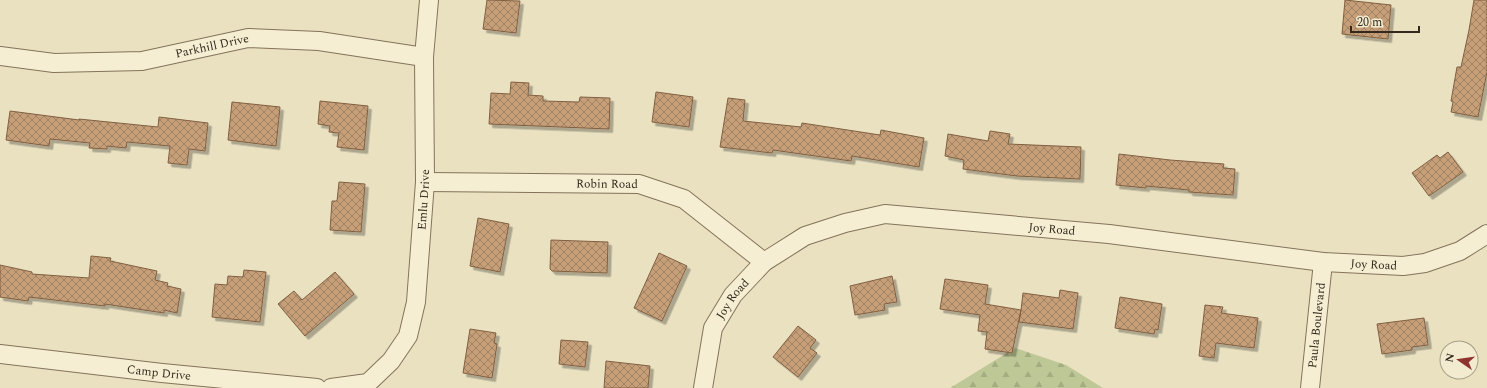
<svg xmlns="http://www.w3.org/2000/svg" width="1487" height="388" font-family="Spectral,serif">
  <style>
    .forest { fill: url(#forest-firs) }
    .building { fill: url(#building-cross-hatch); stroke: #805f41; filter: url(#shadow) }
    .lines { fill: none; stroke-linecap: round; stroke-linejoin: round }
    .street-casing { stroke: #83735a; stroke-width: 20 }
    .street { stroke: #f6eed3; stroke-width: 18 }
    .labels { text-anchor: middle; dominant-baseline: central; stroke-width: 3.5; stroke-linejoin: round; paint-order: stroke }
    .street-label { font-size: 12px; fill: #332a1d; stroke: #f2ebd0 }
  </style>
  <defs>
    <pattern id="forest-firs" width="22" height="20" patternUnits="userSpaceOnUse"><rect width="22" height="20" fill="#bec896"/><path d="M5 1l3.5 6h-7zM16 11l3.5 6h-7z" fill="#a4ac81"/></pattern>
    <pattern id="building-cross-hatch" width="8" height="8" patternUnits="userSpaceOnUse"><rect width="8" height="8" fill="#c69f79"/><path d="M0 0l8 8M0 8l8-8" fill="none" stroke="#a18263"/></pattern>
    <filter id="shadow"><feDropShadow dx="3.5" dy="3.5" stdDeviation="0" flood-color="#0004"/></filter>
  </defs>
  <rect width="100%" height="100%" fill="#eae1c1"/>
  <path class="forest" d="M1015,348L1066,365L1103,388H950Z"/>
  <path class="building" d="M487,0L520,1L516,33L483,29Z
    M1345,0L1391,5L1388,39L1342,34Z
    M1474,0H1487V72L1478,117L1451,112L1453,102L1451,101L1457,67H1461L1469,30Z
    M511,82L529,83L528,95L543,96V101L579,102L580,97L610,98L609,129L489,124L491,93L510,94Z
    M656,92L693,97L689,127L652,122Z
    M728,98L745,100L743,121L801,127L802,123L880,135L881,130L924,138L919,167L852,156L851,161L773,150L772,153L720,147Z
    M320,101L368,106L364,150L337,147L339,133L329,132L330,126L318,124Z
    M232,102L280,107L276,146L228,140Z
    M10,111L79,120V119L158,127L159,117L208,123L205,151L189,149L187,165L168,163L170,146L127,142L126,148L107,146V149L89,148L90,143L50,139L49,146L6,140Z
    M990,131L1010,134L1008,144L1081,147L1080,179L1017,176L963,169L964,160L945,156L948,134L988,141Z
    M1448,152L1463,172L1429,196L1412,173L1437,155L1440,158Z
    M1119,154L1170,160L1224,164L1223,168L1235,169L1233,195L1189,192V190L1146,186V188L1116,185Z
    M339,182L365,184L361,232L330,230L332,201H337Z
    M478,218L509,224L500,272L470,266Z
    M551,240L608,242L607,273L552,271L550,269Z
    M659,253L687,266L662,321L634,308Z
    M91,256L111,258L110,261L157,271L155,280L168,283L167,286L181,289L177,313L164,310V313L105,304V306L29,297L28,301L0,297V265L32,272V274L89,278Z
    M244,270L266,272L260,322L212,317L215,284L227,285L228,276L243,277Z
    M335,272L354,294L305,336L278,304L294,291L302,300Z
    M892,276L897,302L884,304L885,310L855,315L850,286Z
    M945,279L988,285L985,304L1021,310L1023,293L1059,298L1060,290L1078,293L1073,329L1019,322L1021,310L1012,353L985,349L987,332L978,331L980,315L940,309Z
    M1120,297L1162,304L1158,330L1155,329L1154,334L1115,328Z
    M1205,305L1223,307L1221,313L1258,318L1254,348L1216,343L1214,358L1199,356Z
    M1424,318L1428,345L1412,347V350L1382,354L1377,324Z
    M798,326L816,340L810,348L817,353L798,377L773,357Z
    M470,329L496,333L494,343L497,344L492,378L463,373Z
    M561,340L588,342L585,367L559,364Z
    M606,361L650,366L648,388H604Z"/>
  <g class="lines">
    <g class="street-casing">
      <g id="street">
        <path id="s1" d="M0,56L54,63L142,61L248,38L319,41L424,57"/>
        <path id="s2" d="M425,182L639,184L684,199L764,262"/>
        <path id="s3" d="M0,354L162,373L317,388"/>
        <path id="s4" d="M331,388L368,383L391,361L408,336L416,302L425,182L424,57L429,0"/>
        <path id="s5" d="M703,388L713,328L733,295L764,262L805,236L845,223L885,214L1109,234L1323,262L1403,266L1425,263L1460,251L1487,234"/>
        <path id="s6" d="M1310,388L1323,262"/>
      </g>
    </g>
    <use href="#street" class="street"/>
  </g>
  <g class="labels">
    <g class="street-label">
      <text stroke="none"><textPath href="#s1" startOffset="214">Parkhill Drive</textPath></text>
      <text stroke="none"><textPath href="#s2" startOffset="182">Robin Road</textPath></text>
      <text stroke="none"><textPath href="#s4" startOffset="237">Emlu Drive</textPath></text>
      <text stroke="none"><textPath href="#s5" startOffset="444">Joy Road</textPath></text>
      <text stroke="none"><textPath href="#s5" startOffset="768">Joy Road</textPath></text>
      <text stroke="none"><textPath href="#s5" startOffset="96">Joy Road</textPath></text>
      <text stroke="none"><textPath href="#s6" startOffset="63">Paula Boulevard</textPath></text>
      <text stroke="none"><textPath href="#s3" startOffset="160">Camp Drive</textPath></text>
    </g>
  </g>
  <g transform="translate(1459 360) rotate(283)"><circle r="19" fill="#f2ebd0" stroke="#a69e88"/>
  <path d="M0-3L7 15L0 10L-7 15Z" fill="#8e342e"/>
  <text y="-6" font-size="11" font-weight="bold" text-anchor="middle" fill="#332a1d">N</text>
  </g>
  <path d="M1351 26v6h68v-6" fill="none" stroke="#332a1d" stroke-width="2"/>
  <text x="1357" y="26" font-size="12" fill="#332a1d" stroke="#f2ebd0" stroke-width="3" paint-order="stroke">20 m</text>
</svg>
